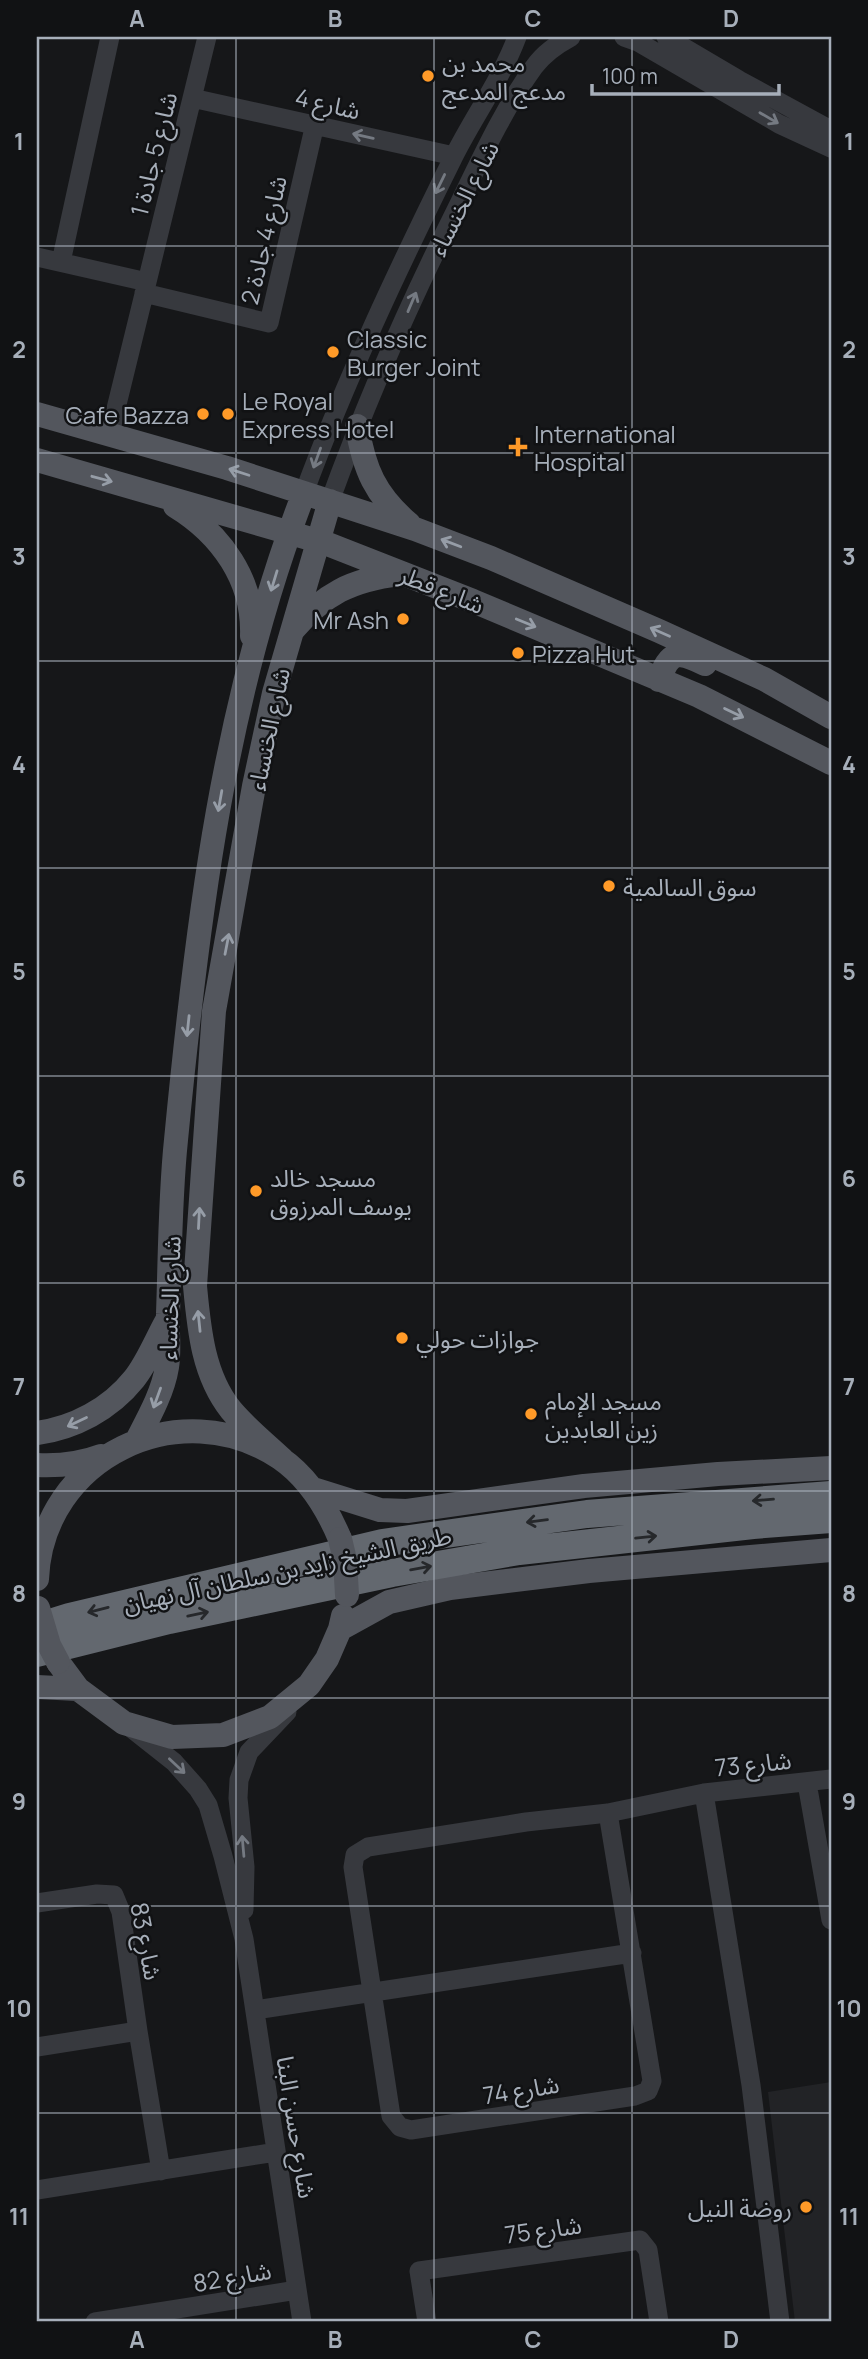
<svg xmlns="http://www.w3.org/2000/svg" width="868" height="2359" font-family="Manrope,'Noto Sans Arabic',sans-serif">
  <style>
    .built { fill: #222326 }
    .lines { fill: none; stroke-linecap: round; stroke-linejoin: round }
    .minor { stroke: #37393e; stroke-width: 19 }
    .major { stroke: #53565d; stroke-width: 24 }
    .highway { stroke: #63686f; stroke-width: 28 }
    .major-bridge { stroke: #53565d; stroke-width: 24 }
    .oneway { stroke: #757a82 }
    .oneway2 { stroke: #969da7 }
    .oneway3 { stroke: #26282b }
    .grid { fill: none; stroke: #a7afba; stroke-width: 2; stroke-opacity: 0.55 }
    .poi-dot { fill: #ff9a28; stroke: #111214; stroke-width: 2.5 }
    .labels { text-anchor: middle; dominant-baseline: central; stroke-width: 5; stroke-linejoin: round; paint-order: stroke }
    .poi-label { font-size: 24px; fill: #a7afba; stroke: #111214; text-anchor: start }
    .street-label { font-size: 24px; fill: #a7afba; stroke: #111214 }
    .neatline { fill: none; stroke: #a7afba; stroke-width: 2.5 }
    .grid-label { font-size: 23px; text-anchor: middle; font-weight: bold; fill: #a7afba }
  </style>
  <rect width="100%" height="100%" fill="#161719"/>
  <path class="built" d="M831,2082V2322H795L768,2092Z"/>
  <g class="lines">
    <path class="minor" d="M624,37L638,42L779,124L831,148
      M666,37L739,80L831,130
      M192,98L454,156
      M37,257L147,282
      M61,262L110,37
      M144,293L269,323L315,124
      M110,433L207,37
      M304,493C346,379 398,269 452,160C472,119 501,80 517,37
      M330,501C366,402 408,306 455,212C479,163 502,111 534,67C544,53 556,45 571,37
      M131,1728L174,1762L198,1789L208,1805L223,1856L244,1939L302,2322
      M807,1783L831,1920
      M704,1793L751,2085L780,2322
      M608,1813L652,2081L648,2091L635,2096L411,2130L400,2127L391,2116L353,1867L355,1855L368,1847L526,1822L608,1813L704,1793L831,1779
      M37,1903L97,1894L114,1895L121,1912L138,2031L161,2171
      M244,1910L245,1867L238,1798L239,1780L249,1752L287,1712
      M255,2010L632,1953
      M37,2047L138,2031
      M37,2190L276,2152
      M95,2322L297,2290
      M427,2322L419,2271L640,2240L648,2250L659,2322"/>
    <path class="major" d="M37,414L227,468L415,529L491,558L659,631L764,679L831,717
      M357,426C364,469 375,495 409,524
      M37,460L325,543L473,601L699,696L831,763
      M175,506C221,534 254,580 252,636
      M293,630C324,594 351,580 399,574
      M659,680C670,651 677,650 705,664
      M37,1433C74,1428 110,1409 134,1379C147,1363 156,1340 166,1322
      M137,1440C149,1417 163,1392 167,1367C170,1350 167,1331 168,1314C170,1256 170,1197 176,1140C197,921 224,699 304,493
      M282,1459C265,1443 246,1428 231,1410C203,1375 199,1329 195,1286L214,1011L254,786L274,693L330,501
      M37,1465C59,1466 80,1464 101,1456
      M313,1489L380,1510L407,1511L584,1486L718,1474L831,1468
      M37,1579C42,1457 180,1391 280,1458C309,1478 327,1508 340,1539
      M340,1629L389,1602L450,1588L589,1571L831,1550
      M58,1662L78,1689L124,1723L172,1737L223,1735L270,1717L309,1685L327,1659L340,1629L343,1616
      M37,1687L78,1689"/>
    <path class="highway" d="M37,1627L69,1617L382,1543L587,1514L831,1495
      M37,1653L169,1620L392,1573L519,1551L753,1525L831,1519"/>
    <path class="major-bridge" d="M340,1539L345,1560L347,1595
      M38,1608L49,1645L58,1662"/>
  </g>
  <defs><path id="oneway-shaft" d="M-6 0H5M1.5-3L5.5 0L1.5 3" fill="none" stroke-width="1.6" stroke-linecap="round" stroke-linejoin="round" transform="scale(1.75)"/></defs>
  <g class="oneway">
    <use href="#oneway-shaft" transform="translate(769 118) rotate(30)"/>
    <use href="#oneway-shaft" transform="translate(363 136) rotate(-167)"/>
    <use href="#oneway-shaft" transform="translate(440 184) rotate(116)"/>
    <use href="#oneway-shaft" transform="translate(412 302) rotate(-67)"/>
    <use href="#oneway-shaft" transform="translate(317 458) rotate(110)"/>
    <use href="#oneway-shaft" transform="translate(177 1766) rotate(43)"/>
    <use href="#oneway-shaft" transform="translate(243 1846) rotate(-95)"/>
  </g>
  <g class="oneway2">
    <use href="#oneway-shaft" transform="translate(239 472) rotate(-162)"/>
    <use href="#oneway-shaft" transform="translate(102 479) rotate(15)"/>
    <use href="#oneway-shaft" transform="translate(451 543) rotate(-159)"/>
    <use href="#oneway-shaft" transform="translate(274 581) rotate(107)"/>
    <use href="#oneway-shaft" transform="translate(526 623) rotate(22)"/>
    <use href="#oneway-shaft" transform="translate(660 632) rotate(-156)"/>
    <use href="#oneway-shaft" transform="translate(734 713) rotate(26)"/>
    <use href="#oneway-shaft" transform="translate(220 801) rotate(100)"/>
    <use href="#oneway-shaft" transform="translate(227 944) rotate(-79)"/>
    <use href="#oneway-shaft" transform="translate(188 1026) rotate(96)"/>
    <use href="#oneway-shaft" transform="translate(199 1218) rotate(-87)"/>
    <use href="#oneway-shaft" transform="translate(199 1321) rotate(-96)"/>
    <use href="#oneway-shaft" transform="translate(157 1398) rotate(110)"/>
    <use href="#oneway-shaft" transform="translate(77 1422) rotate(155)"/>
  </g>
  <g class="oneway3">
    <use href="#oneway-shaft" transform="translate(763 1500) rotate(175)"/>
    <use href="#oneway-shaft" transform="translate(537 1521) rotate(173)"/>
    <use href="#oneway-shaft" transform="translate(646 1537) rotate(-6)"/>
    <use href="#oneway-shaft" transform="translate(421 1568) rotate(-10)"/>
    <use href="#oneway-shaft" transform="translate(98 1610) rotate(166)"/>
    <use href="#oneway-shaft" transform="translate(198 1614) rotate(-12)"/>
  </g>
  <path class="grid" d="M236,37V2322M434,37V2322M632,37V2322M37,246H831M37,453H831M37,661H831M37,868H831M37,1076H831M37,1283H831M37,1491H831M37,1698H831M37,1906H831M37,2113H831"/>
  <g class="poi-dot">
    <circle cx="428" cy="76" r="7"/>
    <circle cx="333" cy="352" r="7"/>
    <circle cx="203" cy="414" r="7"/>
    <circle cx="228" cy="414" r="7"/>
    <path d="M514.5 436.5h7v7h7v7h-7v7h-7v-7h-7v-7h7z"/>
    <circle cx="403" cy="619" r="7"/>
    <circle cx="518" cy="653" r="7"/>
    <circle cx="609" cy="886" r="7"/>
    <circle cx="256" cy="1191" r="7"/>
    <circle cx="402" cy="1338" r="7"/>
    <circle cx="531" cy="1414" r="7"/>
    <circle cx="806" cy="2207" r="7"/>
  </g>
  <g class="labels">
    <g class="poi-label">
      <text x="442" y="62">محمد بن<tspan x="442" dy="28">مدعج المدعج</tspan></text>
      <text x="347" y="338">Classic<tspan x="347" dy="28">Burger Joint</tspan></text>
      <text x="242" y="400">Le Royal<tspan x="242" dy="28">Express Hotel</tspan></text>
      <text x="189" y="414" text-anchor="end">Cafe Bazza</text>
      <text x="534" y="433">International<tspan x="534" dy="28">Hospital</tspan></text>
      <text x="389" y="619" text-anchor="end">Mr Ash</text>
      <text x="532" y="653">Pizza Hut</text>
      <text x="623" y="886">سوق السالمية</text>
      <text x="270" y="1177">مسجد خالد<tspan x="270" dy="28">يوسف المرزوق</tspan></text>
      <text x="416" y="1338">جوازات حولي</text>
      <text x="545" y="1400">مسجد الإمام<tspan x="545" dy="28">زين العابدين</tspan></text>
      <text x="792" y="2207" text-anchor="end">روضة النيل</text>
    </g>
    <g class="street-label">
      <text transform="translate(328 103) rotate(13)">شارع 4</text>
      <text transform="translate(153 154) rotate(-76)">شارع 5 جادة 1</text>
      <text transform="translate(463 198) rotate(-63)">شارع الخنساء</text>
      <text transform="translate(263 240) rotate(-77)">شارع 4 جادة 2</text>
      <text transform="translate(442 589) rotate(22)">شارع قطر</text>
      <text transform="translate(268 729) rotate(-78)">شارع الخنساء</text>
      <text transform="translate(169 1298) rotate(-88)">شارع الخنساء</text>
      <text transform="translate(287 1569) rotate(-12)">طريق الشيخ زايد بن سلطان آل نهيان</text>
      <text transform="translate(753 1763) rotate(-6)">شارع 73</text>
      <text transform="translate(147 1941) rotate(79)">شارع 83</text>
      <text transform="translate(521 2089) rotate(-9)">شارع 74</text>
      <text transform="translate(297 2127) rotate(81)">شارع حسن البنا</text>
      <text transform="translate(543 2229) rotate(-8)">شارع 75</text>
      <text transform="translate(232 2276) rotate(-10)">شارع 82</text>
    </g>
  </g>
  <rect width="868" height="2359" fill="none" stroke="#111214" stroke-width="77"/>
  <path d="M592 84v10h187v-10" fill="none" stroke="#a7afba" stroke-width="3.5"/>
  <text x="602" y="84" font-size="21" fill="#a7afba" stroke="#111214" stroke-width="5" paint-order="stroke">100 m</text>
  <rect x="38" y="38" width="792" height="2282" class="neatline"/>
  <g class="grid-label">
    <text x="137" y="27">A</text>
    <text x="335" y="27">B</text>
    <text x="533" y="27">C</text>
    <text x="731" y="27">D</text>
    <text x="19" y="150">1</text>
    <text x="849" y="150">1</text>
    <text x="19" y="358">2</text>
    <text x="849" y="358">2</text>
    <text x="19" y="565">3</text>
    <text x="849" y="565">3</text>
    <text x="19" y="773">4</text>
    <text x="849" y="773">4</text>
    <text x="19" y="980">5</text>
    <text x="849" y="980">5</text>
    <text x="19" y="1187">6</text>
    <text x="849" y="1187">6</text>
    <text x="19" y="1395">7</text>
    <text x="849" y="1395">7</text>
    <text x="19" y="1602">8</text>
    <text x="849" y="1602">8</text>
    <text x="19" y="1810">9</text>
    <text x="849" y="1810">9</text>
    <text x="19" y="2017">10</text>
    <text x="849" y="2017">10</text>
    <text x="19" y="2225">11</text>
    <text x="849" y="2225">11</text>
    <text x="137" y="2348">A</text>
    <text x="335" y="2348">B</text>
    <text x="533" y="2348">C</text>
    <text x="731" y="2348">D</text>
  </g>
</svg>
